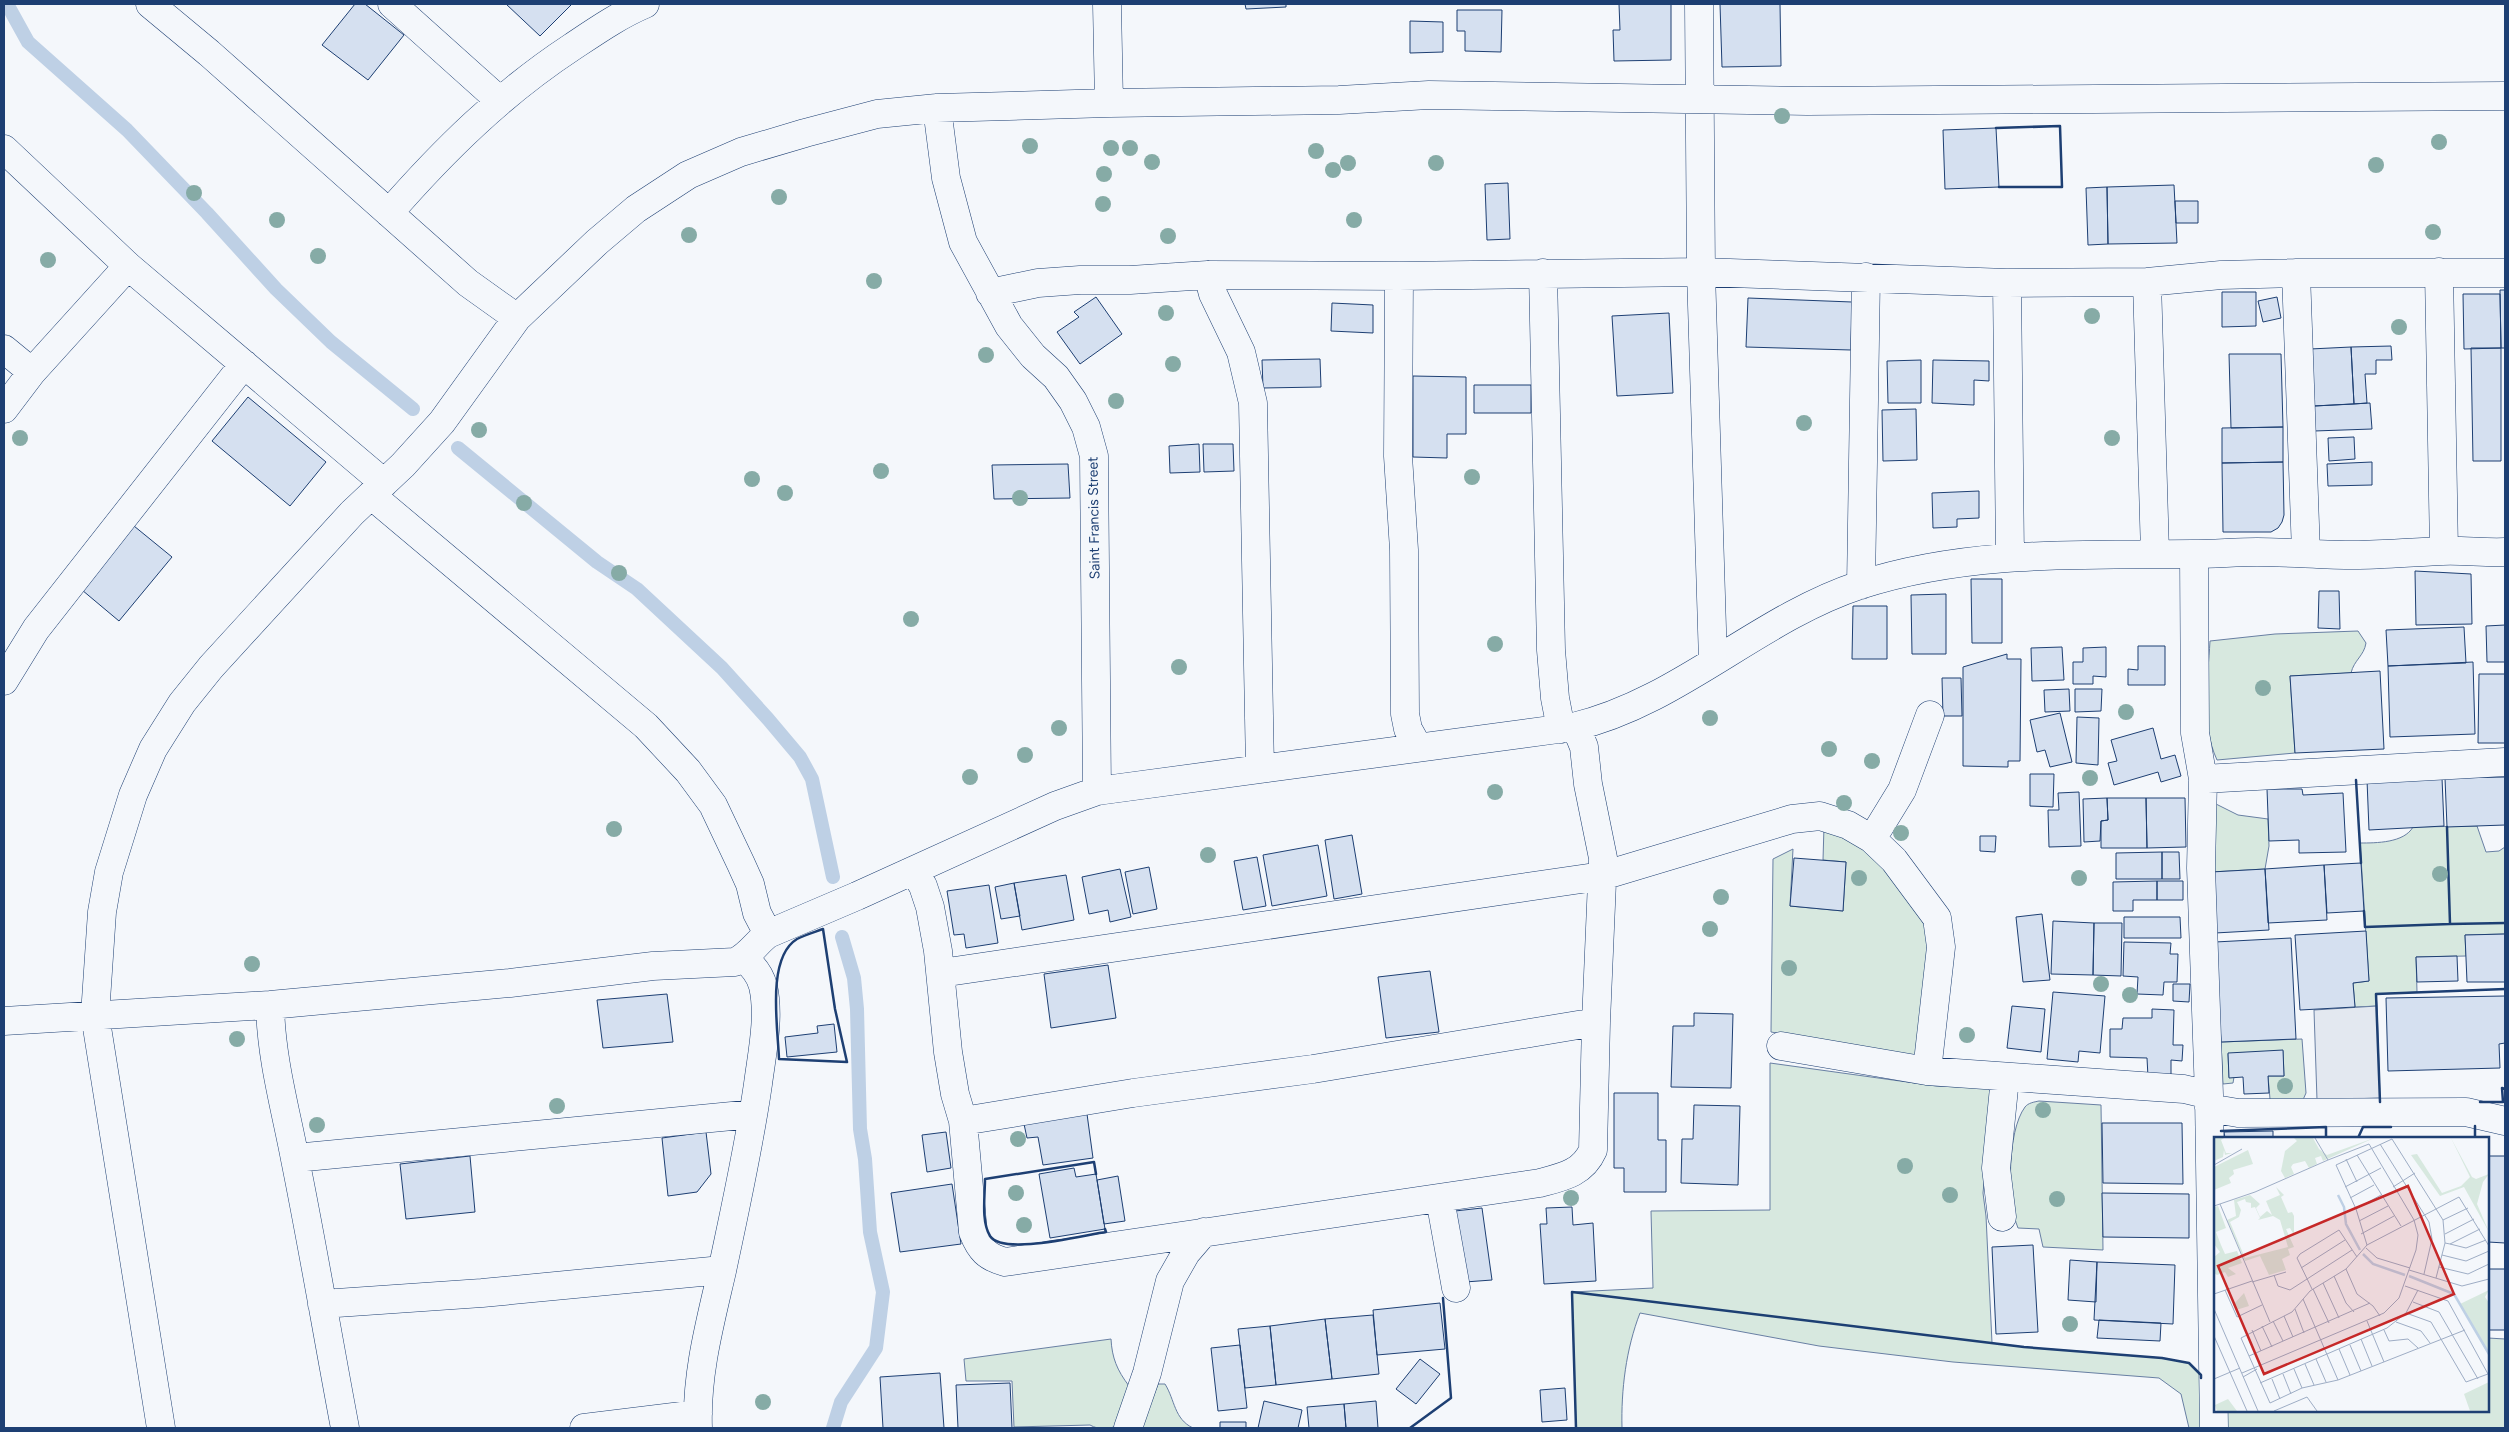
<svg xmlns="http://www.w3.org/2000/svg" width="2509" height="1432" font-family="Figtree,sans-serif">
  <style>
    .green { fill: #d7e8df; stroke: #687fa3 }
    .parking { fill: #e3e8f0; stroke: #687fa3 }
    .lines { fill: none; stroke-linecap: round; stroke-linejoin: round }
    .stream { stroke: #bed0e5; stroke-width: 14 }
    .building { fill: #d5e0f0; stroke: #1d3f73 }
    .minor-casing { stroke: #1d3f73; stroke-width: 29 }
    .minor { stroke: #f4f7fb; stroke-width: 28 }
    .wall { stroke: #1d3f73; stroke-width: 2.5 }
    .tree { fill: #86aba6 }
    .labels { text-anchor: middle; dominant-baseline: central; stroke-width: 4; stroke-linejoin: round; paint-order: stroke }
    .street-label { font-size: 14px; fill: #1d3f73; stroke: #f4f7fb }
    .inset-river { fill: none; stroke: #bed0e5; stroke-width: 2.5 }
    .inset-road { fill: none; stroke: #9eadc5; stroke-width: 1 }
    .view { fill: #c62828; fill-opacity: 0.15; stroke: #c62828; stroke-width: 2.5 }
    .inset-edge { fill: none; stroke: #1d3f73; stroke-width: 2.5 }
  </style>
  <rect width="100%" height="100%" fill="#f4f7fb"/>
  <path class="green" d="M2358,631L2366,643C2364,656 2354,660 2351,673L2290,676L2295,753L2217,760C2200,723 2208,680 2210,641L2275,634Z
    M2212,802L2238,815L2268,819L2269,846L2265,869L2211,872Z
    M1824,826L1878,857L1905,892L1924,924L1932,954L1918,1057L1771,1032L1773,859L1793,849L1790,906L1843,911L1846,862L1823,860Z
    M2477,826L2486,852L2499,851L2505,847V934L2465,935L2466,956L2416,957L2417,992L2376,994L2377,1006L2355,1007L2353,983L2369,981L2360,843C2376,843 2404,843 2413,827Z
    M2302,1039L2306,1093L2302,1102L2272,1101L2270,1099L2268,1076H2284L2283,1051L2228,1054L2229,1077H2234L2233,1083L2223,1084L2221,1042Z
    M1770,1063L1936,1086L1987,1088L1991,1092L1992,1104L1983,1193L1986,1216L1992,1343L2024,1347L2162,1358L2189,1363L2201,1375V1428H2189L2181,1394L2159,1378L1953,1362L1819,1346L1640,1313C1626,1349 1621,1390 1622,1428H1576L1572,1292L1653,1288L1651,1211L1770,1210Z
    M2039,1101L2101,1105L2103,1250L2043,1247L2039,1229L2018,1228C2007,1202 2007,1131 2025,1107C2028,1103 2034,1102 2039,1101Z
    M2488,1338L2505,1339V1428H2226V1411H2488Z
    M1111,1339C1112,1358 1117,1370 1129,1386L1118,1425C1109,1430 1099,1430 1090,1425L1014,1427L1012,1381H966L964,1359Z
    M1158,1384H1165C1175,1400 1174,1419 1193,1428H1141Z"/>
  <path class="parking" d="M2377,1006L2380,1098L2317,1100L2314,1010Z"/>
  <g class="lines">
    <path class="stream" d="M7,4L28,42L127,130L207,213L276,289L331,342L413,409
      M458,448L597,562L637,589L722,668L768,719L800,757L812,779L833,877
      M833,1428L841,1402L876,1348L883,1292L870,1232L865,1159L860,1129L857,1009L854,978L842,937"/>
  </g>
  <path class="building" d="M355,4H365L404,35L368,80L322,45Z
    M506,4H572L540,36Z
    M1245,4H1286V7L1246,9Z
    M1619,4H1671V60L1614,61L1613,30H1620Z
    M1720,4H1780L1781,66L1722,67Z
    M1457,10H1502L1501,52L1465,51V31H1457Z
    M1410,21L1443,22V52L1410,53Z
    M1996,128L1999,187L1945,189L1943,130Z
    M1508,183L1510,239L1487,240L1485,184Z
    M2174,185L2177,243L2108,244L2107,187Z
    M2107,187L2108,244L2088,245L2086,188Z
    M2175,201H2198V223H2176Z
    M2500,290H2505V348H2501Z
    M2222,292H2256V326L2222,327Z
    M2463,294H2500L2501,348L2464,349Z
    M1096,297L1122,334L1080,364L1057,332L1079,317L1074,312Z
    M2277,297L2281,318L2263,322L2258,301Z
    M1748,298L1852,302L1851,350L1746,347Z
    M1332,303L1373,305V333L1331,331Z
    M1669,313L1673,393L1617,396L1612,316Z
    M2391,346L2392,360H2376V374H2365L2367,403L2354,404L2351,347Z
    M2351,347L2354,404L2314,406L2310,349Z
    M2471,348H2501V461H2473Z
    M2229,354H2281L2283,427L2231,428Z
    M1320,359L1321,387L1263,388L1262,360Z
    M1921,360V403H1888L1887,361Z
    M1933,360L1989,361V381L1974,380V405L1932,403Z
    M1413,376L1466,377V434H1447V458L1413,457Z
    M1474,385H1531V413H1474Z
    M248,397L326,462L290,506L212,441Z
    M2370,403L2372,429L2314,431V406Z
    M1916,409L1917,460L1883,461L1882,410Z
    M2283,427V462L2222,463V428Z
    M2354,437L2355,459L2329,461L2328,438Z
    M1199,444L1200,472L1170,473L1169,446Z
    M1203,444H1233L1234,471L1204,472Z
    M2283,462L2284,515L2282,522L2278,528L2271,532H2223L2222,463Z
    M2372,462V485L2328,486L2327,464Z
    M1068,464L1070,498L994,499L992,465Z
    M1979,491V518L1957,519V527L1933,528L1932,493Z
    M134,526L172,557L119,621L82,590Z
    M2415,571L2471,574L2472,624L2416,625Z
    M1971,579H2002V643H1972Z
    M2319,591H2339L2340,629L2318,628Z
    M1946,594V654H1912L1911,595Z
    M1853,606H1887V659H1852Z
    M2505,625V662H2487L2486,626Z
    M2464,627L2466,663L2388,666L2386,630Z
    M2138,646H2165V685H2128V669L2138,670Z
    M2062,647L2064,680L2032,681L2031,648Z
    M2106,647V677L2093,676V684H2073V662H2083V648Z
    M2007,654V659H2021L2020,761H2008V767L1963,766V667Z
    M2473,662L2475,734L2390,737L2388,666Z
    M2380,671L2384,749L2295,753L2290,676Z
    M2479,674H2505V743H2478Z
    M1942,678H1961L1962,716H1943Z
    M2069,689L2070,711L2045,712L2044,690Z
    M2075,689H2102L2101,711L2075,712Z
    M2060,713L2072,762L2050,767L2045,750L2037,752L2030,720Z
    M2077,717L2099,718L2098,765L2076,763Z
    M2153,728L2161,759L2175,755L2181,776L2161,782L2158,772L2114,785L2108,763L2117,761L2111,740Z
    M2030,774H2054L2053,807L2030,806Z
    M2505,777V825L2447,827L2445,778Z
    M2442,778L2444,826L2369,830L2367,780Z
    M2267,789H2302L2303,795L2343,793L2346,852L2299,853V840L2269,841Z
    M2079,792L2081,846L2049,847L2048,810H2059L2058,793Z
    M2107,798H2146L2147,848H2101V821L2108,820Z
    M2107,798L2108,820L2101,821L2100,841L2084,842L2083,799Z
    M2146,798H2185L2186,847L2147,848Z
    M1352,835L1362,894L1334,899L1325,840Z
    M1980,836H1996L1995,852L1980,851Z
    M1318,845L1327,896L1272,906L1263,855Z
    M2162,852H2179L2180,879H2162Z
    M2162,852V879H2116V853Z
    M1257,857L1266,906L1243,910L1234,861Z
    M1794,858L1846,862L1843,911L1790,906Z
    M2361,863L2364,911L2327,913L2324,865Z
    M2324,865L2327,920L2268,923L2265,869Z
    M1149,867L1157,909L1133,914L1125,872Z
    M1120,869L1131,917L1110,922L1108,910L1089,914L1082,877Z
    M2265,869L2269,930L2215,933L2211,872Z
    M1066,875L1074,920L1022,930L1014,883Z
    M2157,881H2183V900H2157Z
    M2157,881V900H2133V911H2113V882Z
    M1014,883L1020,916L1001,919L995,887Z
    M989,885L998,943L966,948L964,934L954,935L947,891Z
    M2042,914L2050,980L2023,982L2016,917Z
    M2124,917H2180L2181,938H2124Z
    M2053,921L2094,923L2093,975L2051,974Z
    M2094,923H2122L2121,976L2093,975Z
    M2366,931L2369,981L2353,983L2355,1007L2300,1010L2295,935Z
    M2505,934V982H2467L2465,935Z
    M2291,938L2296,1039L2221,1042L2215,942Z
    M2124,942L2171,943L2170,954H2178L2177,982H2164L2163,995L2137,994L2138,977L2123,976Z
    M2457,956L2458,981L2417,982L2416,957Z
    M1108,965L1116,1018L1051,1028L1044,974Z
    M1430,971L1439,1032L1386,1038L1378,977Z
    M2173,984H2190L2189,1002L2173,1001Z
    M2053,992L2105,996L2100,1053L2079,1051L2078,1062L2047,1059Z
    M667,994L673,1042L603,1048L597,1000Z
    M2505,996V1043L2499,1044L2500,1068L2388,1071L2386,998Z
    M2012,1006L2045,1009L2041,1052L2007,1048Z
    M2152,1009L2174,1010L2173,1045H2183L2182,1061L2171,1060V1078L2148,1077L2147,1058L2110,1057V1029H2122L2123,1018H2152Z
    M1694,1013L1733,1014L1731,1088L1671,1087L1673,1026H1694Z
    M834,1024L837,1052L787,1057L785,1037L818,1033L817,1026Z
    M2283,1050L2284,1076H2268L2269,1093L2244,1094L2243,1077L2229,1078L2228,1053Z
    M1614,1093H1658V1140H1666V1192H1624V1168H1614Z
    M1694,1105L1740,1106L1738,1185L1681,1183L1682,1139H1693Z
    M1087,1114L1093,1158L1043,1165L1038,1137L1027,1138L1024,1124Z
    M2102,1123H2182L2183,1184L2103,1183Z
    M2273,1131V1138H2225L2224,1132Z
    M706,1132L711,1174L697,1192L668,1196L662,1138Z
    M946,1132L951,1168L927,1172L922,1135Z
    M470,1156L475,1212L406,1219L400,1164Z
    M2488,1156H2505V1243L2488,1242Z
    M1074,1168L1076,1177L1096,1174L1105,1229L1050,1238L1039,1174Z
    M1118,1176L1125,1221L1104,1224L1097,1180Z
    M952,1184L961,1244L900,1252L891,1193Z
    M2102,1193L2189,1194V1238L2103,1237Z
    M1572,1207L1573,1225L1593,1223L1596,1281L1544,1284L1540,1224H1547L1546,1208Z
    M1482,1208L1492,1280L1465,1282L1455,1211Z
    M2033,1245L2038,1332L1996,1334L1992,1247Z
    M2070,1260L2097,1262L2096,1302L2068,1300Z
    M2097,1262L2175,1265L2173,1324L2094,1320Z
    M2488,1269H2505V1330H2488Z
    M1440,1303L1445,1349L1377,1355L1373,1310Z
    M1373,1315L1379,1374L1332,1379L1325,1319Z
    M1325,1319L1332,1379L1276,1385L1270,1326Z
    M2099,1320L2161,1323L2160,1341L2097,1338Z
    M1270,1326L1276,1385L1245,1388L1238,1329Z
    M1240,1345L1247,1408L1218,1411L1211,1348Z
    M1420,1359L1440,1374L1416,1404L1396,1389Z
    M940,1373L944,1428H883L880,1377Z
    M1010,1383L1012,1428H958L956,1385Z
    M1565,1388L1567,1420L1542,1422L1540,1390Z
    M1264,1401L1302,1410L1298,1428H1258Z
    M1376,1401L1378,1428H1346L1344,1404Z
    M1344,1404L1346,1428H1309L1307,1407Z
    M1220,1422H1246V1428H1220Z"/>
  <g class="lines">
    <g class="minor-casing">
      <path id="minor" d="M150,4L209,53L468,283L517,318
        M392,4L499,100
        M1107,4L1109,103
        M1699,4L1701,272L1713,661
        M937,108L946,178L963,242L1009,326L1033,356L1056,377L1073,401L1086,427L1094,456L1097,791
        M4,149L128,266L384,483
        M389,213C444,150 502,93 572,47C596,31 619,15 645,4
        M2439,272L2444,551
        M1543,273L1551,650L1555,698L1561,729
        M2296,273L2306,553
        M1208,275L1213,294L1241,352L1253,403L1260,769
        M1399,276L1398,456L1404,550L1405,714L1408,729L1418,747
        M2147,282L2155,553
        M2007,283L2010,557
        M990,293L1038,283L1080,280H1130L1208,275L1399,276L1701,272L2007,283L2147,282L2221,275L2296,273H2505
        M4,349L32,372
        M4,409L32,372L128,266
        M371,495L646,726L688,771L713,805L741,864L750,884L757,913L768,934
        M2194,554L2195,733L2203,779L2201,868L2209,1095L2214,1428
        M1861,585L1866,277
        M4,681L36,629L244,364
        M2203,779L2505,762
        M1872,839L1902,790L1930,715
        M914,871L923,886L930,907L938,951L948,1052L955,1094L963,1121L973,1232C980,1250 987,1257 1005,1262L1540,1183C1563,1177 1583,1173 1593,1150L1596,1022L1603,858L1588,784L1584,747L1580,737L1573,727
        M941,973L1602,876L1792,819L1820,816L1848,825L1872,839L1894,860L1937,918L1941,947L1927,1071
        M270,1005C271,1058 285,1107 295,1159C313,1248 328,1338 345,1428
        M4,1021L270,1005L510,983L653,966L735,962C749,956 756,943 768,934L857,896L1055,806L1097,791L1573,727C1679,702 1757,619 1860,585C1967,550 2082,555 2193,554C2215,554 2236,552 2257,552C2289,552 2322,555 2354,555C2384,555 2413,552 2442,551C2463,550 2484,553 2505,552
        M1781,1046L1927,1071L2184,1089L2209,1095
        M2209,1108L2238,1113L2466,1112L2505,1121
        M963,1121L1133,1093L1313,1069L1596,1022
        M295,1158L753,1114
        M1440,1199L1456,1288
        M2002,1217L1996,1168L2005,1078
        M322,1304L482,1293L722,1270
        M161,1428L95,1015L102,912L109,872L133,795L153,749L182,703L211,667L352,513L403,465L442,422L517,318L597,242L636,209L688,175L741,152L805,133L877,114L937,108L1109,103L1339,100L1429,95L1807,101L2505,96
        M584,1428L698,1414
        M698,1428C696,1374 710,1323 722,1271C735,1209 749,1147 758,1084C762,1053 770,1017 763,986C760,974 753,966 744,958
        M1128,1428L1147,1373L1170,1281L1186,1253L1204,1232"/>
    </g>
    <use href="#minor" class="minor"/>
    <path class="wall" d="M1996,128L2060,126L2062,187H1999
      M2356,780L2361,863
      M2447,827L2450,924L2505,923
      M2364,911L2365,927L2450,924
      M823,929L835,1009L847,1062L779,1059C778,1028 766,958 797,939C805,935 815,932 823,929Z
      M2380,1102L2376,994L2505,989
      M2480,1102H2503L2502,1088L2505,1089
      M2475,1126V1138
      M2221,1131L2326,1127V1138
      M2358,1138L2363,1127H2391
      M1096,1174L1094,1162L985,1179C985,1196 981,1221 990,1236C1003,1256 1084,1235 1106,1232L1105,1229
      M1410,1428L1451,1398L1443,1298
      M1576,1428L1572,1292L2024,1347L2162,1358L2189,1363L2201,1375V1378"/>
  </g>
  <g class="tree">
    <circle cx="1782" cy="116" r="8"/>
    <circle cx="2439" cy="142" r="8"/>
    <circle cx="1030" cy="146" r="8"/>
    <circle cx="1111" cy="148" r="8"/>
    <circle cx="1130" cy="148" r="8"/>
    <circle cx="1316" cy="151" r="8"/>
    <circle cx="1152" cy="162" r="8"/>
    <circle cx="1348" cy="163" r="8"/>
    <circle cx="1436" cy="163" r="8"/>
    <circle cx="2376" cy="165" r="8"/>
    <circle cx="1333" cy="170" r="8"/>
    <circle cx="1104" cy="174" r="8"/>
    <circle cx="194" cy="193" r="8"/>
    <circle cx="779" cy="197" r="8"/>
    <circle cx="1103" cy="204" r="8"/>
    <circle cx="277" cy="220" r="8"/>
    <circle cx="1354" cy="220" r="8"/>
    <circle cx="2433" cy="232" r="8"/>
    <circle cx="689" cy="235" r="8"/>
    <circle cx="1168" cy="236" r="8"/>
    <circle cx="318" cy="256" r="8"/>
    <circle cx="48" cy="260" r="8"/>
    <circle cx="874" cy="281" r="8"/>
    <circle cx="1166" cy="313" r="8"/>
    <circle cx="2092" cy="316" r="8"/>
    <circle cx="2399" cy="327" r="8"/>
    <circle cx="986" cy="355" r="8"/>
    <circle cx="1173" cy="364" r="8"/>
    <circle cx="1116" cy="401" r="8"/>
    <circle cx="1804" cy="423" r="8"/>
    <circle cx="479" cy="430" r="8"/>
    <circle cx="20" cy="438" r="8"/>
    <circle cx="2112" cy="438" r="8"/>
    <circle cx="881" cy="471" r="8"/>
    <circle cx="1472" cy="477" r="8"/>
    <circle cx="752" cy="479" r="8"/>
    <circle cx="785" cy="493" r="8"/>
    <circle cx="1020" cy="498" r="8"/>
    <circle cx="524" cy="503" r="8"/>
    <circle cx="619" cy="573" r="8"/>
    <circle cx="911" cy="619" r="8"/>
    <circle cx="1495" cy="644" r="8"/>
    <circle cx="1179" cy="667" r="8"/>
    <circle cx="2263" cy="688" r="8"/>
    <circle cx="2126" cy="712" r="8"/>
    <circle cx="1710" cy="718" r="8"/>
    <circle cx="1059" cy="728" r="8"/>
    <circle cx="1829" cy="749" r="8"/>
    <circle cx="1025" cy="755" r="8"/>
    <circle cx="1872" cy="761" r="8"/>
    <circle cx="970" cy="777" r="8"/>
    <circle cx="2090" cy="778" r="8"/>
    <circle cx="1495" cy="792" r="8"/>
    <circle cx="1844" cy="803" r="8"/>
    <circle cx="614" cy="829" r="8"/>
    <circle cx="1901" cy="833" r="8"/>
    <circle cx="1208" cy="855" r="8"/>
    <circle cx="2440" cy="874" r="8"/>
    <circle cx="1859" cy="878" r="8"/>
    <circle cx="2079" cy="878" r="8"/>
    <circle cx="1721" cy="897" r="8"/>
    <circle cx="1710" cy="929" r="8"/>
    <circle cx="252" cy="964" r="8"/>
    <circle cx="1789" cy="968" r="8"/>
    <circle cx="2101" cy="984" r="8"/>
    <circle cx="2130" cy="995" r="8"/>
    <circle cx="1967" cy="1035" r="8"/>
    <circle cx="237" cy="1039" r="8"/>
    <circle cx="2285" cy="1086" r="8"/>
    <circle cx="557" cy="1106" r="8"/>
    <circle cx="2043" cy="1110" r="8"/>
    <circle cx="317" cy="1125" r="8"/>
    <circle cx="1018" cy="1139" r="8"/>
    <circle cx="1905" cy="1166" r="8"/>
    <circle cx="1016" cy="1193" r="8"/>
    <circle cx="1950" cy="1195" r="8"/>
    <circle cx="1571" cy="1198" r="8"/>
    <circle cx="2057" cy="1199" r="8"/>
    <circle cx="1024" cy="1225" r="8"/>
    <circle cx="2070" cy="1324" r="8"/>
    <circle cx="763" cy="1402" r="8"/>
  </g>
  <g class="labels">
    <g class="street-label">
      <text transform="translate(1094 518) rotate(-91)">Saint Francis Street</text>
    </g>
  </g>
  <g transform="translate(2214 1137)">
    <rect width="275" height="275" fill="#f4f7fb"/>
    <path d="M0,1H10L7,3L12,16H18L11,18L10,13L9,20L0,24ZM80,1H99L105,12L113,18L160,1L109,24L107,19L101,21L103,27L95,31L91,24L79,27L77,30L80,37L71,41L67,34L71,14L83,4ZM237,1L258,40L262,42L275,37L269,45L263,67L275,95L250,50L226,59L197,18L203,17L228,56L247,49L256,40ZM34,13L39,27L19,33L20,37L15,41L17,46L0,53V30ZM62,50L70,58L67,60L74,76L78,75L80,79V98L76,91L72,92L80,110L74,112L76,118L68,122L72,133L55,138L46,119L31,124L13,83L22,79L20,63L36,58L46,67L42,71L46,80L53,74L58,78L52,64L66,58ZM31,62L32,65L37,66V71L41,70L46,81L44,83L59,79L66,83L74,110L31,121L16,85L25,80L27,73L23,65ZM4,69L12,91L2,95L7,108L11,117L23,114L28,126L14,131L22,137L14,140L11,135L3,138L0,136V120L6,115L0,107V70ZM275,153L271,160L275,166V219L246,167ZM30,156L35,169L22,173L19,168ZM275,245V274H256L250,257ZM14,262L23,274H3L1,268Z" fill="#d7e8df" fill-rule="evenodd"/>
    <path class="inset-river" d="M124,58L130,70L132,87L146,113M149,117L159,127L191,138M195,139L240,157L275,217"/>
    <path class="inset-road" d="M166,7L215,85L218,102L210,137M143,18L187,89M132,22L143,45M0,28L28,12M131,50L167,31M179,50L201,36M136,61L160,48M6,67L56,185M0,69L41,55L114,23M142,72L167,58M229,83L254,71M145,84L174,69M147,97L180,79M231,97L260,82M231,106L236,107L266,92M236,107L252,111L272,103M153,108L142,72L122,28L178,2L229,83L231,106L222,141M152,111L163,121L196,131M228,118L252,124L275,114M225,130L254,137L275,127M87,131L131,103M132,132L143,157L159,169L166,179M195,133L248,149L275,142M60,138L64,149L76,153L138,113M120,139L132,166L140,175M38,145L72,135M109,146L125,181M191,149L234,164L274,237L252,245L217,185L192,176M98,152L83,121L86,117L125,93L143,120M99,152L115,186M11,153L23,180L48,168M0,157L38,144M89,162L124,243M199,165L225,175L264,242M0,172L44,274M81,172L90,196M70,179L79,200M59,184L69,204M153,184L170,225M182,185L207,194L216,206M48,189L58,210M38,193L47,214M170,193L175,204L194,202L204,211M251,193L124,243L88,251L56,266L27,201L78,175L96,154L132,132L153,108L245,60L275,109M0,199L33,274M147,202L158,229M136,208L147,234M125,212L136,238M35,219L156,166M102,222L112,245M91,227L100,248M80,232L88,251M28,236L170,176L185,161L202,113L204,98L200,83L155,7L114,23L101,1M69,237L77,257M29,240L43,232M0,242L26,231M58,242L66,262M46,246L173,191L192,176L204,153M60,274L93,260L103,274"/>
    <path class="view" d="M194,49L240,157L50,237L4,129Z"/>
    <rect width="275" height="275" class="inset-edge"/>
  </g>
  <rect width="2509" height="1432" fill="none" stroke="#1d3f73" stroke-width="10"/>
</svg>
